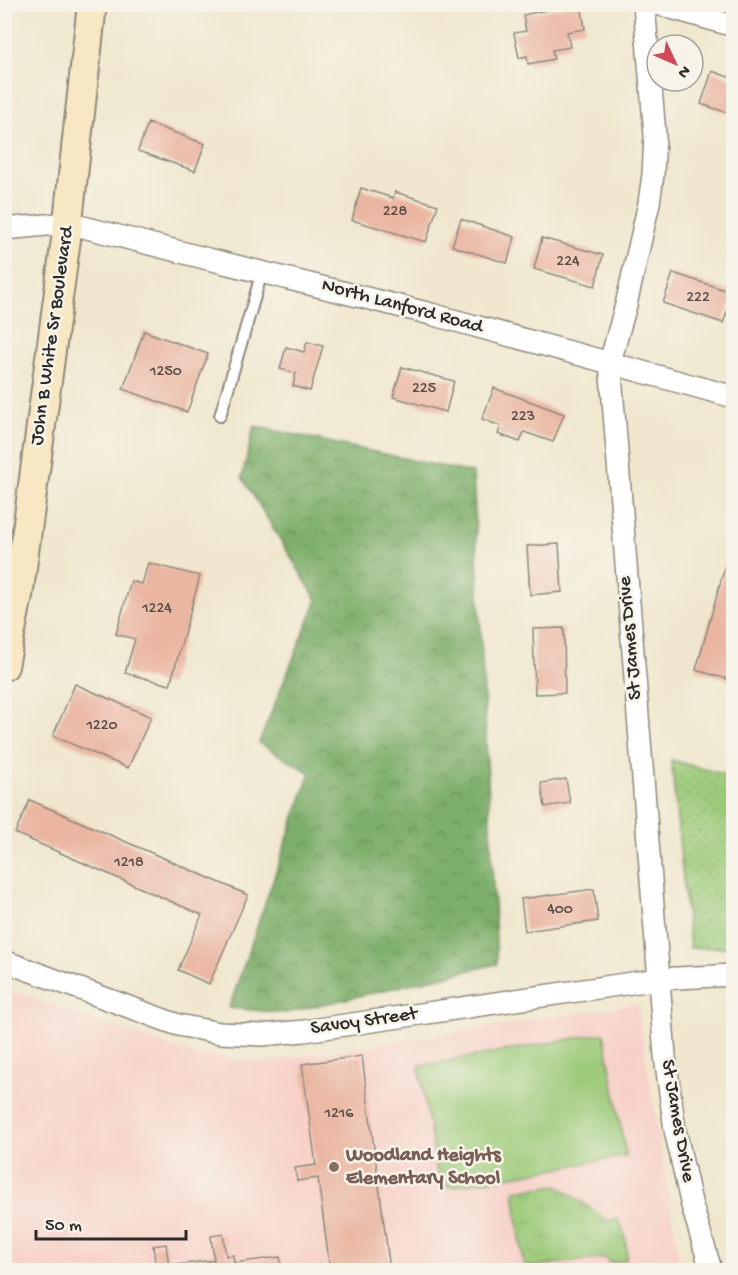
<svg xmlns="http://www.w3.org/2000/svg" width="738" height="1275" font-family="'Gochi Hand',sans-serif">
  <style>
    .built { fill: #f7d1c8 }
    .grass { fill: url(#grass-dots); stroke: #647b52; stroke-width: 1.5 }
    .forest { fill: url(#forest-crowns); stroke: #546d4a; stroke-width: 1.5 }
    .park { fill: url(#park-tufts); stroke: #647b52; stroke-width: 1.5 }
    .garden { fill: #9dcb7a; stroke: #647b52; stroke-width: 1.5 }
    .building { fill: #eab6a2 }
    .lines { fill: none; stroke-linecap: round; stroke-linejoin: round }
    .service-casing { stroke: #8e897c; stroke-width: 14 }
    .minor-casing { stroke: #8e897c; stroke-width: 24 }
    .secondary-casing { stroke: #8e897c; stroke-width: 32 }
    .service { stroke: #fff; stroke-width: 10 }
    .minor { stroke: #fff; stroke-width: 21 }
    .secondary { stroke: #f7e8c3; stroke-width: 28 }
    .education-dot { fill: #8d6e63; stroke: #f7f3e8; stroke-width: 2 }
    .labels { text-anchor: middle; dominant-baseline: central; stroke-width: 5; stroke-linejoin: round; paint-order: stroke }
    .number-label { font-size: 16px; fill: #5b4e49 }
    .street-label { font-size: 20px; fill: #2b2b2b; stroke: #f7f3e8 }
    .education-label { font-size: 20px; font-weight: bold; fill: #785e54; stroke: #f7f3e8; text-anchor: start }
  </style>
  <defs>
    <pattern id="grass-dots" width="8" height="8" patternUnits="userSpaceOnUse" patternTransform="scale(1.5)"><rect width="8" height="8" fill="#9dcb7a"/><path d="M2 2h.1M6 6h.1" fill="none" stroke="#87ae6a" stroke-width="1.8" stroke-linecap="round"/></pattern>
    <pattern id="forest-crowns" width="20" height="18" patternUnits="userSpaceOnUse" patternTransform="scale(1.5)"><rect width="20" height="18" fill="#7eaf6a"/><path d="M2 6a3 3 0 1 1 6 0M12 15a3 3 0 1 1 6 0" fill="none" stroke="#678f57"/></pattern>
    <pattern id="park-tufts" width="24" height="20" patternUnits="userSpaceOnUse" patternTransform="scale(1.5)"><rect width="24" height="20" fill="#9dcb7a"/><path d="M3 7l-1-3M5 7V3M7 7l1-3M15 17l-1-3M17 17v-4M19 17l1-3" fill="none" stroke="#87ae6a"/></pattern>
  </defs>
  <rect width="100%" height="100%" fill="#f7f3e8"/>
  <filter id="ink" filterUnits="userSpaceOnUse"><feTurbulence type="fractalNoise" baseFrequency=".0167" numOctaves="2"/><feDisplacementMap in="SourceGraphic" scale="12" xChannelSelector="R" yChannelSelector="G"/><feConvolveMatrix kernelMatrix="1 2 1 2 8 2 1 2 1" color-interpolation-filters="sRGB"/></filter>
  <filter id="wash" filterUnits="userSpaceOnUse"><feTurbulence type="fractalNoise" baseFrequency=".008" numOctaves="4" result="noise"/><feDisplacementMap in="SourceGraphic" scale="24" xChannelSelector="R" yChannelSelector="G"/><feGaussianBlur stdDeviation="1.35" result="paint"/><feColorMatrix in="noise" values="0 0 0 0 0 0 0 0 0 0 0 0 0 0 0 0 0 1.4 0 .05"/><feComposite in="paint" operator="in"/></filter>
  <g filter="url(#wash)">
    <rect width="100%" height="100%" fill="#f0e7ce"/>
    <path class="built" d="M5,989L194,1055L259,1063L637,1004L681,1270H5Z"/>
    <path class="grass" d="M671,760L733,777V947L690,948Z"/>
    <path class="forest" d="M254,426L473,473L497,964L286,1013L229,1008L310,773L259,743L317,600L242,477Z"/>
    <path class="park" d="M557,1185L607,1220L617,1219C625,1228 628,1248 626,1260L609,1263L606,1258L528,1267L523,1262L514,1191Z"/>
    <path class="garden" d="M604,1033L626,1156L440,1189L419,1066Z"/>
    <g id="blocks">
      <path class="building" d="M576,4H581L585,29L567,32L570,47L552,50L554,59L528,64L527,56L519,58L514,33L526,31L523,15Z
        M712,71L734,79V115L701,104Z
        M148,123L205,144L195,171L138,151Z
        M361,188L393,198L395,192L438,205L426,242L352,220Z
        M461,219L515,237L507,263L452,246Z
        M542,238L603,255L595,286L534,269Z
        M673,273L734,293L723,323L663,303Z
        M144,331L208,354L187,412L123,389Z
        M307,342L323,346L310,391L293,386L296,373L280,369L286,347L304,352Z
        M402,367L454,381L446,412L393,397Z
        M494,388L564,414L553,442L524,432L520,442L498,434L501,426L482,419Z
        M559,544L562,592L530,595L527,546Z
        M730,548L734,549V681L696,670Z
        M148,563L200,576L170,685L125,673L135,639L116,634L131,581L142,584Z
        M564,628L565,693L535,694L533,629Z
        M75,684L151,717L128,768L53,736Z
        M566,779L570,803L545,807L541,783Z
        M30,800L248,895L209,984L178,970L202,915L15,833Z
        M594,889L598,921L525,931L521,899Z
        M362,1056L390,1270H330L318,1178L297,1181L295,1168L316,1165L302,1064Z
        M223,1234L226,1256L233,1255L234,1263L280,1257L282,1270H152V1268H156L153,1246L166,1244L169,1266L214,1260L211,1236Z"/>
    </g>
  </g>
  <g filter="url(#ink)">
    <use href="#blocks" fill-opacity="0" stroke="#8e897c" stroke-width="1.5"/>
    <g class="lines">
      <g class="service-casing">
        <path id="service" d="M220,416L262,272"/>
      </g>
      <g class="minor-casing">
        <path id="minor" d="M644,4L655,135L653,175L649,203L626,305L610,362L665,1056L675,1130L691,1202L711,1270
          M657,4L734,26
          M4,229L68,223L200,257L431,314L734,397
          M4,961L178,1025L220,1033L262,1035L304,1031L659,979L734,975"/>
      </g>
      <g class="secondary-casing">
        <path id="secondary" d="M4,666L19,590L66,239L92,4"/>
      </g>
      <use href="#service" class="service"/>
      <use href="#minor" class="minor"/>
      <use href="#secondary" class="secondary"/>
    </g>
  </g>
  <circle class="education-dot" cx="334" cy="1167" r="6"/>
  <g class="labels">
    <g class="number-label">
      <text x="395" y="212">228</text>
      <text x="568" y="262">224</text>
      <text x="698" y="298">222</text>
      <text x="166" y="372">1250</text>
      <text x="424" y="389">225</text>
      <text x="523" y="417">223</text>
      <text x="157" y="609">1224</text>
      <text x="102" y="726">1220</text>
      <text x="129" y="863">1218</text>
      <text x="560" y="910">400</text>
      <text x="339" y="1114">1216</text>
    </g>
    <g class="street-label">
      <text transform="translate(402 307) rotate(15)">North Lanford Road</text>
      <text transform="translate(53 336) rotate(-82)">John B White Sr Boulevard</text>
      <text transform="translate(631 638) rotate(-95)">St James Drive</text>
      <text transform="translate(364 1022) rotate(-8)">Savoy Street</text>
      <text transform="translate(677 1121) rotate(80)">St James Drive</text>
    </g>
    <g class="education-label">
      <text x="346" y="1156">Woodland Heights<tspan x="346" dy="23">Elementary School</tspan></text>
    </g>
  </g>
  <rect width="738" height="1275" fill="none" stroke="#f7f3e8" stroke-width="24"/>
  <g transform="translate(675 63) rotate(134)"><circle r="28" fill="#f7f3e8" stroke="#a5a39c" stroke-width="1.5"/>
  <path d="M0-4.5L10 22L0 15L-10 22Z" fill="#d1495b"/>
  <text y="-9" font-size="16" font-weight="bold" text-anchor="middle" fill="#2b2b2b">N</text>
  </g>
  <path d="M36 1230v9h150v-9" fill="none" stroke="#2b2b2b" stroke-width="3"/>
  <text x="45" y="1230" font-size="18" fill="#2b2b2b" stroke="#f7f3e8" stroke-width="4.5" paint-order="stroke">50 m</text>
</svg>
